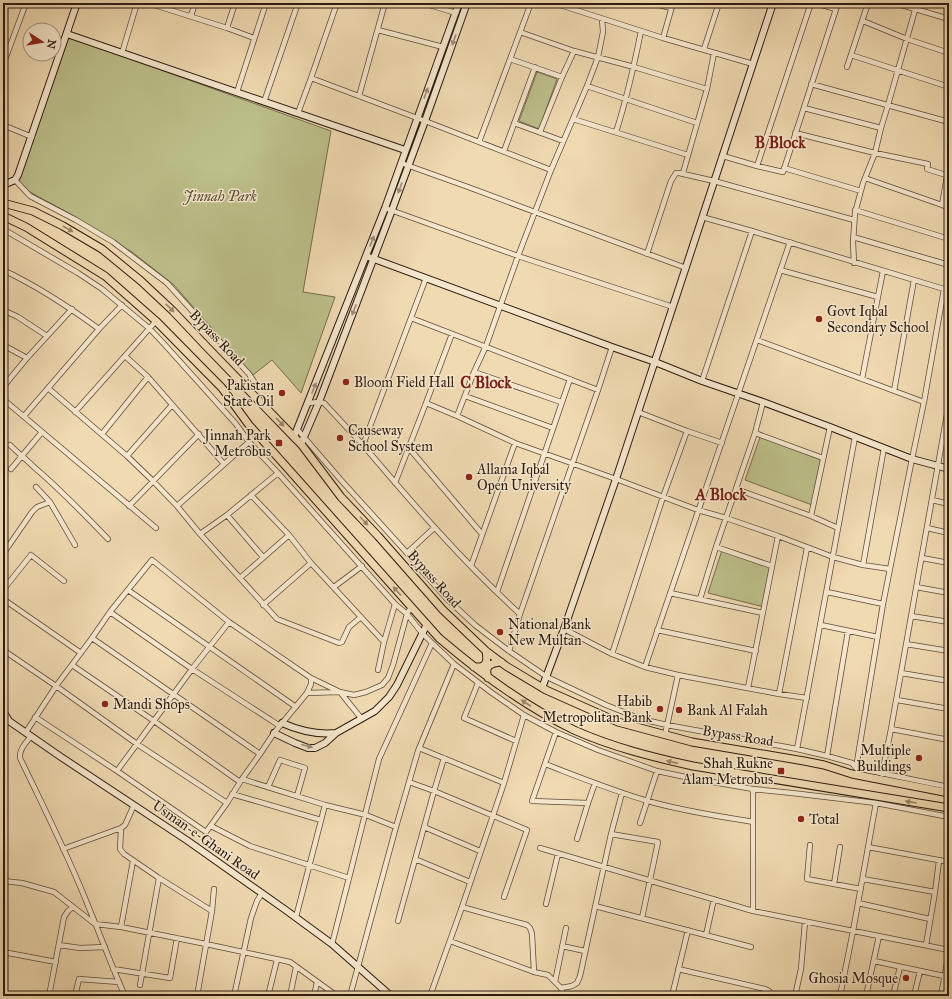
<svg xmlns="http://www.w3.org/2000/svg" width="952" height="999" font-family="'IM FELL Great Primer',serif">
  <style>
    .green { fill: #bcbf8a; stroke: #746d4c }
    .lines { fill: none; stroke-linecap: round; stroke-linejoin: round }
    .street-casing { stroke: #5e4b37; stroke-width: 6 }
    .secondary-casing { stroke: #2d1b0e; stroke-width: 8 }
    .primary-casing { stroke: #2d1b0e; stroke-width: 9 }
    .street { stroke: #f5e7cd; stroke-width: 4.5 }
    .secondary { stroke: #f5e7cd; stroke-width: 6 }
    .primary { stroke: #f0dab2; stroke-width: 7 }
    .oneway { fill: #9b8b77 }
    .oneway2 { fill: #988468 }
    .poi-dot { fill: #8f2418; stroke: #f5e7cd; stroke-width: 1.5 }
    .labels { text-anchor: middle; dominant-baseline: central; stroke-width: 3; stroke-linejoin: round; paint-order: stroke }
    .park-label { font-size: 14px; font-style: italic; fill: #584c33; stroke: #f5e7cd }
    .poi-label { font-size: 14px; fill: #2d1b0e; stroke: #f5e7cd; text-anchor: start }
    .street-label { font-size: 14px; fill: #2d1b0e; stroke: #f5e7cd }
    .quarter-label { font-size: 16px; font-weight: bold; fill: #7a1f14; stroke: #f5e7cd }
  </style>
  <rect width="100%" height="100%" fill="#f0dab2"/>
  <filter id="stains"><feTurbulence type="fractalNoise" baseFrequency=".005" numOctaves="4"/><feColorMatrix values="0 0 0 0 .2 0 0 0 0 .09 0 0 0 0 .02 0 0 0 .5 -.17"/></filter>
  <radialGradient id="worn" r=".72"><stop offset=".6" stop-color="#630" stop-opacity="0"/><stop offset="1" stop-color="#630" stop-opacity=".3"/></radialGradient>
  <path class="green" d="M69,37L331,131L303,292L335,297L301,393L272,360L253,375L249,371L174,285L132,252L76,220L74,216L17,185Z
    M537,72L557,79L539,129L519,121Z
    M760,437L823,458L812,505L745,480Z
    M723,547L773,564L764,607L708,593Z"/>
  <g class="lines">
    <g class="street-casing">
      <path id="street" d="M148,3L227,28L254,38
        M423,3L456,13
        M554,3L663,38L753,64
        M652,3L671,8
        M815,3L836,9
        M895,3L949,19
        M191,16L195,3
        M863,21L907,39L949,53
        M227,28L235,3
        M378,30L443,47
        M520,32L574,51L634,67L707,89
        M663,38L673,3
        M704,49L719,3
        M122,53L137,3
        M851,55L949,87
        M510,59L562,77
        M3,65L26,3
        M847,67L868,3
        M311,78L425,121L551,170
        M811,84L949,122
        M587,86L697,123
        M237,92L266,3
        M359,96L385,3
        M264,102L298,3
        M804,108L881,128
        M298,113L311,78L337,3
        M573,119L688,155
        M514,123L563,141
        M3,125L32,137
        M540,132L562,77L574,51
        M616,132C627,98 634,66 641,31
        M795,133L875,153L928,164L927,169L949,176
        M479,142L531,3
        M504,151L535,67
        M723,156L757,166L783,172L838,3
        M401,163L468,187L535,212L686,268
        M757,166L811,3
        M784,168L861,191
        M683,173L707,89L714,53
        M865,178L942,205L947,176
        M15,180L30,196L76,220L113,242L167,283L249,374L255,383L248,389
        M942,205L949,207
        M385,208L518,256L673,307
        M855,210L949,239
        M702,217L752,231L944,289L924,402L912,459L883,604L856,768
        M3,229L78,273L102,289L150,329L165,345L236,424L249,442L278,473L395,604L407,614L422,633L432,643L454,664L492,693L524,715L556,732L598,750L657,771L695,779L753,789L792,793L876,803L949,817
        M853,237L949,265
        M647,254L671,181L676,173H679L714,181L854,220
        M854,263L853,242L855,213L863,183L875,153L881,128L888,105L917,3
        M3,270C37,286 69,307 99,329
        M780,270L878,297
        M426,278L363,445C413,504 463,562 520,614L509,651
        M3,310L18,317L47,336
        M411,318L598,390
        M452,334L426,403L457,416L515,443L616,479L698,510L726,518L778,536L833,557L863,565L890,569
        M757,340L924,402
        M3,345L27,358
        M125,356L148,377L224,464
        M474,372L561,402
        M862,379L883,271
        M702,381L752,231
        M3,387L27,358L72,309
        M48,388L127,456L153,481L177,506L200,534L277,619L339,643L342,642L349,627L361,617
        M894,391L914,280
        M465,396L553,428
        M3,399L156,528
        M308,403L319,402L324,403L363,445
        M75,412L156,321
        M638,412L687,431L722,443
        M24,416L99,329L122,305
        M457,416L474,372L486,346L518,256L551,170L587,86L598,57L603,32L602,19
        M297,429L340,479L407,553L423,572L446,598L475,625L509,651L547,677L606,705L641,719L667,725L797,749L827,756L852,763L856,768L949,787
        M755,433L823,458
        M102,434L148,377
        M943,435L949,437
        M10,445C18,453 27,460 35,468C61,490 85,515 108,539
        M408,447L482,534
        M127,456L172,405
        M11,469L42,432
        M395,483L426,403
        M36,487L50,502L75,545
        M736,489L811,516L838,528
        M251,495L289,535L311,563L384,642
        M932,500L949,504
        M129,506L199,434
        M177,506L249,442
        M227,515L263,557
        M811,516L830,427
        M927,528L949,533
        M200,534L227,515L278,473
        M716,547L772,566
        M407,553L434,528
        M3,554L32,512L37,507L50,502
        M922,558L949,563
        M863,565L884,448
        M471,566L515,443
        M240,578L289,535
        M334,587L362,566
        M916,587L949,593
        M3,590L31,555L64,581
        M128,590L296,707
        M497,592L570,379
        M827,592L883,604
        M670,593L763,613
        M3,599L81,653
        M700,599L716,547L755,433L763,402
        M263,605L311,563
        M110,612L192,669L280,726
        M520,614L598,390L612,347
        M911,616L949,622
        M821,625L878,637
        M564,629L612,654L645,667L678,675L779,694L807,698
        M657,630L756,651
        M92,638L260,754
        M906,644L949,651
        M3,650L56,686L137,744L227,803
        M612,654L663,497L687,431
        M72,665L154,721L240,782
        M645,667L790,242
        M378,670L384,642L395,604
        M901,673L949,681
        M311,678L340,692L361,718
        M478,683L464,718L516,741
        M748,688L778,536
        M307,693L340,692L354,695L366,692L382,685L388,678L393,665L407,614L411,607
        M779,694L807,548
        M897,700L949,709
        M891,729L949,740
        M26,732L56,686L92,638L110,612L152,560L229,622L311,678V684L307,693L274,733L260,754L242,779L227,803L206,832L117,771L35,717
        M556,732L532,801L588,803
        M665,735L678,675
        M31,736C26,743 19,749 20,758C44,808 69,857 89,908C101,937 112,967 125,996
        M419,748L504,783
        M797,749L855,437
        M827,756L848,631
        M545,764C579,777 613,791 648,801C682,811 718,816 753,822
        M117,771L192,669L229,622
        M882,774L891,729L949,403
        M242,779L325,805L366,815L396,827
        M409,782L434,791L527,830L504,897
        M268,787L280,760L305,768L297,796
        M753,789V911
        M232,794L321,820
        M640,823L657,771
        M211,826L250,846L349,878
        M424,827L480,851
        M121,828L120,849L124,854L159,878L212,911
        M611,834L658,842L642,918
        M577,839L588,803L595,783
        M810,845L807,879L861,889
        M868,847L949,862
        M540,848L753,911L949,950
        M63,849L121,828L125,825L134,805
        M415,859L470,882
        M863,879L935,892
        M3,881L22,883L54,892L95,924L121,927L206,944L290,962L337,996
        M834,884L840,847
        M858,903L930,919
        M546,904L558,854
        M595,906L751,947
        M462,907L527,925L530,928L532,934L534,972
        M296,917L325,805
        M398,921L434,791L444,758
        M121,927L133,861
        M706,935L714,899
        M450,941L534,972L548,975L561,988L563,996
        M332,944L349,878L379,759L432,643
        M59,945L80,948L105,947
        M926,945L935,892L939,861
        M562,946L585,951
        M3,952L56,962
        M874,961L944,976
        M113,969L170,978L177,938
        M678,969L765,989L769,991V996
        M555,982L566,928
        M140,985L159,878
        M561,988L572,986L577,983L580,976L611,834L622,793
        M49,996L64,917L68,911L73,907
        M75,996L79,979L119,982
        M197,996L212,911L214,889
        M234,996L251,918L257,901L262,893
        M268,996L277,960
        M290,996L296,967
        M314,996L317,982
        M350,996L396,827L418,751L454,664
        M430,996L462,907L504,783L524,715
        M672,996L688,930
        M795,996L801,969L805,922
        M840,996L853,931L876,803
        M866,996L879,936
        M893,996L900,967
        M914,996L920,971
        M941,996L949,952"/>
    </g>
    <g class="secondary-casing">
      <path id="secondary" d="M67,34L405,150
        M3,185L15,180L18,175L77,3
        M366,256L612,347L655,362L702,381L763,402L830,427L912,459L938,466L949,469
        M294,437L385,208L459,3
        M301,444L319,402L392,210L425,121L467,3
        M542,688L564,629L616,479L773,3
        M3,711L9,721L61,757L188,841L287,911L332,944L391,996
        M282,723C300,731 317,735 336,733
        M274,733L295,743L308,748H315L325,743L336,733L375,711L389,697L397,685L427,624"/>
    </g>
    <g class="primary-casing">
      <path id="primary" d="M3,203L33,211L63,226L102,249L141,281L173,311L205,345L294,437L301,444L341,497L378,536L443,610L486,651L506,666L546,690L618,722L692,742L804,761L824,765L852,774L949,793
        M3,216L26,227L105,276L156,321L222,388L249,425L439,638C480,673 524,706 574,730C612,747 652,757 693,766L949,808
        M474,667C487,668 488,662 486,651
        M488,678C484,666 490,663 501,662"/>
    </g>
    <use href="#street" class="street"/>
    <use href="#secondary" class="secondary"/>
    <use href="#primary" class="primary"/>
  </g>
  <defs><path id="oneway-solid" d="M-6-.8H1V-3.2L6.5 0L1 3.2V.8H-6Z"/></defs>
  <g class="oneway">
    <use href="#oneway-solid" transform="translate(454 40) rotate(110)"/>
    <use href="#oneway-solid" transform="translate(426 93) rotate(-70)"/>
    <use href="#oneway-solid" transform="translate(400 188) rotate(110)"/>
    <use href="#oneway-solid" transform="translate(372 241) rotate(-69)"/>
    <use href="#oneway-solid" transform="translate(354 310) rotate(111)"/>
    <use href="#oneway-solid" transform="translate(314 388) rotate(-68)"/>
    <use href="#oneway-solid" transform="translate(307 746) rotate(14)"/>
  </g>
  <g class="oneway2">
    <use href="#oneway-solid" transform="translate(68 229) rotate(30)"/>
    <use href="#oneway-solid" transform="translate(170 308) rotate(44)"/>
    <use href="#oneway-solid" transform="translate(280 422) rotate(46)"/>
    <use href="#oneway-solid" transform="translate(364 521) rotate(46)"/>
    <use href="#oneway-solid" transform="translate(397 591) rotate(-132)"/>
    <use href="#oneway-solid" transform="translate(526 703) rotate(-147)"/>
    <use href="#oneway-solid" transform="translate(672 762) rotate(-167)"/>
    <use href="#oneway-solid" transform="translate(911 802) rotate(-171)"/>
  </g>
  <g class="poi-dot">
    <circle cx="819" cy="319" r="4"/>
    <circle cx="346" cy="382" r="4"/>
    <circle cx="282" cy="393" r="4"/>
    <circle cx="340" cy="438" r="4"/>
    <rect x="275" y="439" width="8" height="8" rx="2"/>
    <circle cx="469" cy="477" r="4"/>
    <circle cx="500" cy="632" r="4"/>
    <circle cx="105" cy="704" r="4"/>
    <circle cx="660" cy="709" r="4"/>
    <circle cx="679" cy="710" r="4"/>
    <circle cx="919" cy="758" r="4"/>
    <rect x="777" y="767" width="8" height="8" rx="2"/>
    <circle cx="801" cy="819" r="4"/>
    <circle cx="906" cy="978" r="4"/>
  </g>
  <g class="labels">
    <g class="park-label">
      <text x="220" y="196">Jinnah Park</text>
    </g>
    <g class="poi-label">
      <text x="827" y="311">Govt Iqbal<tspan x="827" dy="16">Secondary School</tspan></text>
      <text x="354" y="382">Bloom Field Hall</text>
      <text x="274" y="385" text-anchor="end">Pakistan<tspan x="274" dy="16">State Oil</tspan></text>
      <text x="348" y="430">Causeway<tspan x="348" dy="16">School System</tspan></text>
      <text x="271" y="435" text-anchor="end">Jinnah Park<tspan x="271" dy="16">Metrobus</tspan></text>
      <text x="477" y="469">Allama Iqbal<tspan x="477" dy="16">Open University</tspan></text>
      <text x="508" y="624">National Bank<tspan x="508" dy="16">New Multan</tspan></text>
      <text x="652" y="701" text-anchor="end">Habib<tspan x="652" dy="16">Metropolitan Bank</tspan></text>
      <text x="113" y="704">Mandi Shops</text>
      <text x="687" y="710">Bank Al Falah</text>
      <text x="911" y="750" text-anchor="end">Multiple<tspan x="911" dy="16">Buildings</tspan></text>
      <text x="773" y="763" text-anchor="end">Shah Rukne<tspan x="773" dy="16">Alam Metrobus</tspan></text>
      <text x="809" y="819">Total</text>
      <text x="898" y="978" text-anchor="end">Ghosia Mosque</text>
    </g>
    <g class="street-label">
      <text transform="translate(217 338) rotate(46)">Bypass Road</text>
      <text transform="translate(434 579) rotate(48)">Bypass Road</text>
      <text transform="translate(738 736) rotate(9)">Bypass Road</text>
      <text transform="translate(206 840) rotate(35)">Usman-e-Ghani Road</text>
    </g>
    <g class="quarter-label">
      <text x="780" y="142">B Block</text>
      <text x="486" y="382">C Block</text>
      <text x="721" y="494">A Block</text>
    </g>
  </g>
  <rect width="952" height="999" fill="none" stroke="#f0dab2" stroke-width="16"/>
  <rect x="4" y="4" width="944" height="991" fill="none" stroke="#2d1b0e" stroke-width="2"/>
  <rect x="8" y="8" width="936" height="983" fill="none" stroke="#2d1b0e"/>
  <g transform="translate(42 42) rotate(102)"><circle r="19" fill="#f5e7cd" stroke="#a59581"/>
  <path d="M0-3L7 15L0 10L-7 15Z" fill="#8f2418"/>
  <text y="-6" font-size="11" font-weight="bold" text-anchor="middle" fill="#2d1b0e">N</text>
  </g>
  <rect width="100%" height="100%" filter="url(#stains)"/>
  <rect width="100%" height="100%" fill="url(#worn)"/>
</svg>
